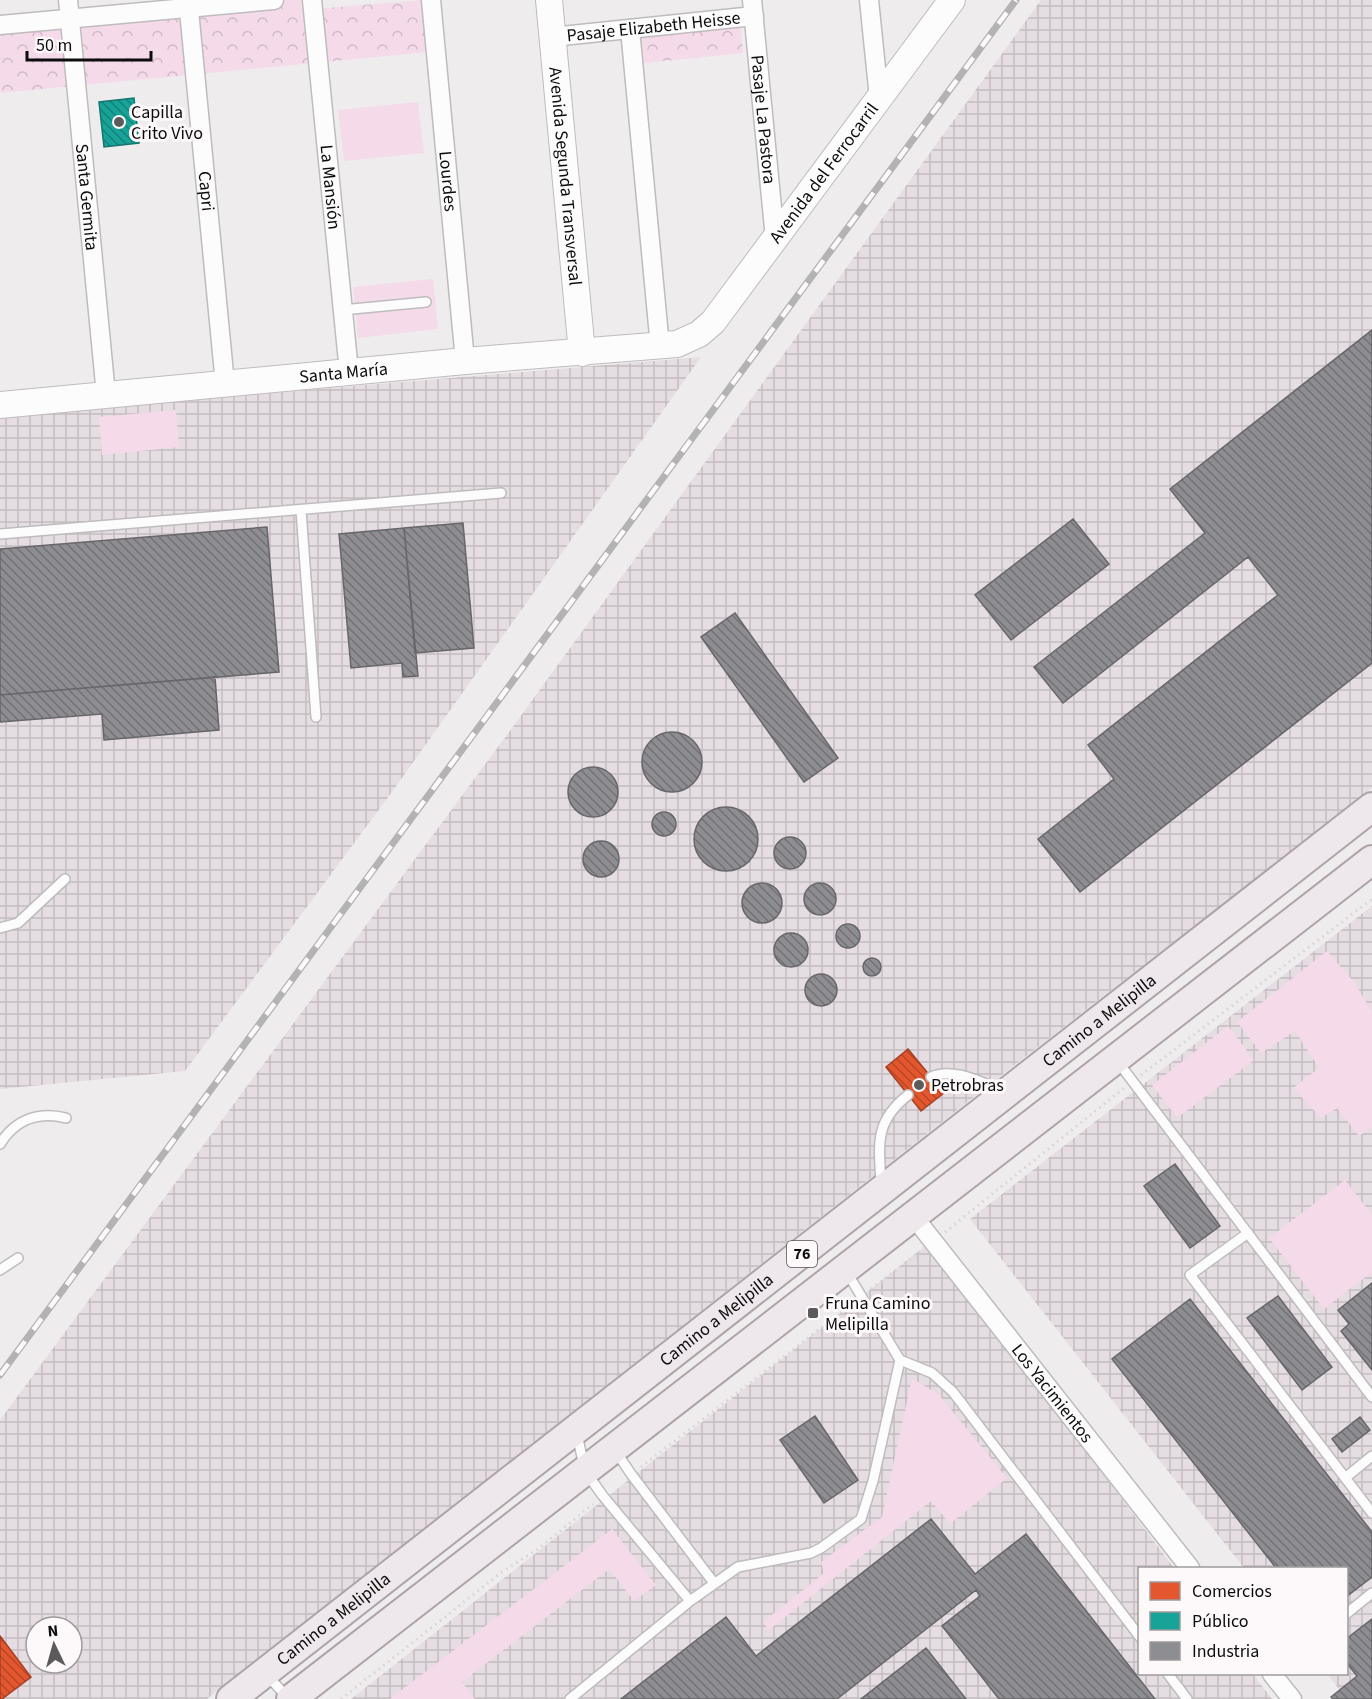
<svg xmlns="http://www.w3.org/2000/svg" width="1372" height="1699" font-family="'Source Sans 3',sans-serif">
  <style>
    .industrial { fill: url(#industrial-grid); fill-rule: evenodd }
    .grass { fill: #f5daea }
    .park { fill: url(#park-crowns) }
    .shops { fill: url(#shops-back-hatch); stroke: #a44024; stroke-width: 1.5 }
    .public { fill: url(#public-back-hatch); stroke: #14766e; stroke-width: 1.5 }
    .industry { fill: url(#industry-back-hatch); stroke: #67666a; stroke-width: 1.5 }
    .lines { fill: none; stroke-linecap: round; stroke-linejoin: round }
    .lane-casing { stroke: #bebcbd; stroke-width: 12 }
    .street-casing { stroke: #bebcbd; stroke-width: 21 }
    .secondary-casing { stroke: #bebcbd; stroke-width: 28 }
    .primary-casing { stroke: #afa3aa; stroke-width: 32 }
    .path { stroke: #d5d4d4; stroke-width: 3; stroke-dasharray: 1.5 4.5; stroke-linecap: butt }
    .lane { stroke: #fdfcfc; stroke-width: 9 }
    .street { stroke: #fdfcfc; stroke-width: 18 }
    .secondary { stroke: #fdfcfc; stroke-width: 26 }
    .primary { stroke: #eee7eb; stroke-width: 28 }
    .rail-casing { stroke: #b4b3b3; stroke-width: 7 }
    .rail { stroke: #fdf9fb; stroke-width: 4.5; stroke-dasharray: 14; stroke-linecap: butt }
    .poi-dot { fill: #5c5a5b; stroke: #fdf9fb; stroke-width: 2 }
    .labels { text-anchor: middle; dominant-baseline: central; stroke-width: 6; stroke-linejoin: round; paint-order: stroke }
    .shield { fill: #fdf9fb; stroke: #555354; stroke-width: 1.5 }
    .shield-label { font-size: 16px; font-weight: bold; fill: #0d0c0c }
    .street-label { font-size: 18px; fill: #0d0c0c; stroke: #fdf9fb }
    .poi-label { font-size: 18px; fill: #0d0c0c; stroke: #fdf9fb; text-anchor: start }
  </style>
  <defs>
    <pattern id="industrial-grid" width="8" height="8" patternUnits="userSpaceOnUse" patternTransform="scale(1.5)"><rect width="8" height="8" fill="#e5dde2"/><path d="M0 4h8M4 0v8" fill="none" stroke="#c3bcc1"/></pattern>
    <pattern id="park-crowns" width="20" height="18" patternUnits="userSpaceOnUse" patternTransform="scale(1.5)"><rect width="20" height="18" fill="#f5daea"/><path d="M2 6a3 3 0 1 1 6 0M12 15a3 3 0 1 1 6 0" fill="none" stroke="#d1bac8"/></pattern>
    <pattern id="shops-back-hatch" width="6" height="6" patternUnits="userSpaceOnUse" patternTransform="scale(1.5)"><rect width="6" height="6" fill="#e4572e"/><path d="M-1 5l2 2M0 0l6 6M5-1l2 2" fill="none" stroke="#b74626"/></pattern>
    <pattern id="public-back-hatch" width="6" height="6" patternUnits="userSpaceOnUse" patternTransform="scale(1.5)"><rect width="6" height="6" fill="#17a398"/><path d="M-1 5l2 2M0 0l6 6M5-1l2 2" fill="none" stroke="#13837a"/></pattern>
    <pattern id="industry-back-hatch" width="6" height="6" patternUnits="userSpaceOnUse" patternTransform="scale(1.5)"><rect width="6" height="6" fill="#8d8d92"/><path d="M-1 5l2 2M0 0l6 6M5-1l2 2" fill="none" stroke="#727276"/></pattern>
  </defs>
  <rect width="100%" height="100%" fill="#efecee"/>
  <path class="industrial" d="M1041,0H1372V788L1003,1074L207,1699H0V1420L512,728ZM36,1627H72V1663H36Z
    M701,357L392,792L185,1071L0,1089V416Z
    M1372,906V1699H1347L1327,1674H1346V1568H1244L970,1219Z
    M929,1243L1174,1568H1140V1674H1253L1272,1699H351Z"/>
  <path class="grass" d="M418,102L424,153L344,161L338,110Z
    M433,279L438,329L358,338L353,287Z
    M176,410L179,447L102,455L99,417Z
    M1327,951L1354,982L1372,1012V1127L1359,1136L1337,1108L1321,1118L1293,1088L1319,1068L1295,1031L1261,1053L1237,1022Z
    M1228,1026L1254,1060L1177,1118L1152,1085Z
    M1345,1180L1372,1215V1272L1324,1309L1269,1238Z
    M912,1378L939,1395L1007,1478L950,1524L931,1501L769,1630L763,1622L824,1573L821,1562L882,1517Z
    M612,1529L656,1585L634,1601L609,1569L462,1682L475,1699H390Z"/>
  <path class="park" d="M204,0H301L302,10L423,0L428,52L0,93V34Z
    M741,26L743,53L637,64L634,37Z"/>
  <path class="shops" d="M908,1049L944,1093L921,1111L886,1067Z
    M0,1636L31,1677L2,1699H0Z"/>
  <path class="public" d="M134,98L139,143L104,147L99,102Z"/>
  <path class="industry" d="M1372,330V663L1080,892L1038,839L1114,779L1088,745L1278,595L1248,557L1063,703L1034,667L1205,533L1170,489Z
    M1073,519L1109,564L1011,640L975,595Z
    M463,523L474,648L415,653L404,528Z
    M267,527L279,672L0,695V549Z
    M404,528L418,676L403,677L402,663L351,668L339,534Z
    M735,613L838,758L804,782L701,637Z
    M215,677L219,730L104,740L102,714L0,722V695Z
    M642 762a30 30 0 1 1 60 0a30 30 0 1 1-60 0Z
    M568 792a25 25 0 1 1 50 0a25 25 0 1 1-50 0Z
    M694 839a32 32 0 1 1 64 0a32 32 0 1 1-64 0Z
    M652 824a12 12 0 1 1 24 0a12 12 0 1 1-24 0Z
    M774 853a16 16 0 1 1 32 0a16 16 0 1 1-32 0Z
    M583 859a18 18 0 1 1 36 0a18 18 0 1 1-36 0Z
    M804 899a16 16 0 1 1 32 0a16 16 0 1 1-32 0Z
    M742 903a20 20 0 1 1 40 0a20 20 0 1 1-40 0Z
    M836 936a12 12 0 1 1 24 0a12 12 0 1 1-24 0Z
    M774 950a17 17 0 1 1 34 0a17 17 0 1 1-34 0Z
    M863 967a9 9 0 1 1 18 0a9 9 0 1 1-18 0Z
    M805 990a16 16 0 1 1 32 0a16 16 0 1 1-32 0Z
    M1175,1164L1220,1226L1190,1248L1144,1186Z
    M1372,1283V1370L1341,1331L1349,1324L1338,1310Z
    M1278,1296L1332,1367L1302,1390L1247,1318Z
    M1190,1299L1372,1532V1577L1346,1597V1568H1276L1112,1359Z
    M815,1416L858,1480L824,1503L780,1440Z
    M1360,1417L1370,1430L1342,1452L1332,1439Z
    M931,1519L975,1574L1026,1534L1155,1699H999L942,1626L980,1596L976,1590L837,1699H621L726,1617L756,1656Z
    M1372,1619V1699H1333L1331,1697L1357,1676L1346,1662V1639Z
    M926,1648L966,1699H861Z"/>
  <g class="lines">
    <g class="lane-casing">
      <path id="lane" d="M342,310L426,302
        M301,510L316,717
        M0,534L501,493
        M0,928L18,923L65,879
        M1118,1062L1372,1397
        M931,1077C953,1067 980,1082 1001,1090
        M0,1144C15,1120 38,1111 66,1118
        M881,1184C879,1144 874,1122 908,1095
        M1248,1233L1190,1275L1372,1513
        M0,1270L18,1258
        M846,1271L900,1360L932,1373L953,1392L1140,1637
        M577,1434L585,1471L603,1496L690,1601
        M615,1450L631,1474L714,1583
        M1345,1478L1372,1456
        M1346,1614L1372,1593
        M266,1674L287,1697
        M1168,1674L1187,1699
        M570,1699L690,1601L738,1567L811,1553L821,1548L861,1519L873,1481L900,1360"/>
    </g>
    <g class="street-casing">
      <g id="street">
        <path id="s1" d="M68,0L106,395"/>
        <path id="s2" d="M188,0L225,384"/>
        <path id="s3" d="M312,0L349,372"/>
        <path id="s4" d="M431,0L465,361"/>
        <path id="s5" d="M752,0L775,239"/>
        <path d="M869,0L879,98"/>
        <path d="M0,25L274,0"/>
        <path d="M630,29L660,347"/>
        <path id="s6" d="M552,37L754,16"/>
        <path id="s7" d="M914,1217L1190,1568"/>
        <path d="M1272,1674L1292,1699"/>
      </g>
    </g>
    <g class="secondary-casing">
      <g id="secondary">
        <path id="s8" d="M549,0L582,353"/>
        <path id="s9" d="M0,405L465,361L677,344L699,334L713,322L952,0"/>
      </g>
    </g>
    <g class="primary-casing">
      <g id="primary">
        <path id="s10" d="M231,1699L1372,807"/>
        <path d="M291,1699L1372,860"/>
      </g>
    </g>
    <path class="path" d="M1141,1075L1372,899
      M945,1232L1124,1088
      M871,1289L921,1251
      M641,1467L852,1304
      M341,1699L502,1572L538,1549L593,1504"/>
    <use href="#lane" class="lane"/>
    <use href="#street" class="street"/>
    <use href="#secondary" class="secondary"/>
    <use href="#primary" class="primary"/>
    <g class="rail-casing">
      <path id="rail" d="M0,1375L1016,0"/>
    </g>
    <use href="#rail" class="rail"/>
  </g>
  <g class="poi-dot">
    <circle cx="119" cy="122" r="6"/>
    <circle cx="919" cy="1085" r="6"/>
    <rect x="807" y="1307" width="12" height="12" rx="3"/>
  </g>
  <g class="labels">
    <rect class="shield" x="787" y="1241" width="30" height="26" rx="4.5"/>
    <g class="shield-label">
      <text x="802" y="1254">76</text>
    </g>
    <g class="street-label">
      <text stroke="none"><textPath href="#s6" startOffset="102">Pasaje Elizabeth Heisse</textPath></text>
      <text stroke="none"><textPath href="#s5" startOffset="120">Pasaje La Pastora</textPath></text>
      <text stroke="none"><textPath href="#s9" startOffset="908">Avenida del Ferrocarril</textPath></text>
      <text stroke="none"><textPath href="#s8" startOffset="177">Avenida Segunda Transversal</textPath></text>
      <text stroke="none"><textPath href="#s4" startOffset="182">Lourdes</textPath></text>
      <text stroke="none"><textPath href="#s3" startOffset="188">La Mansión</textPath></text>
      <text stroke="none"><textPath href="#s2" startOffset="192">Capri</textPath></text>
      <text stroke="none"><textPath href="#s1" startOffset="198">Santa Germita</textPath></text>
      <text stroke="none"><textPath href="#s9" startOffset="345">Santa María</textPath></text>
      <text stroke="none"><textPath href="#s10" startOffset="1102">Camino a Melipilla</textPath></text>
      <text stroke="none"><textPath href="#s10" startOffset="616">Camino a Melipilla</textPath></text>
      <text stroke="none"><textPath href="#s7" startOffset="224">Los Yacimientos</textPath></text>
      <text stroke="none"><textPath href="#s10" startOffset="130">Camino a Melipilla</textPath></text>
    </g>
    <g class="poi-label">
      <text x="131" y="112">Capilla<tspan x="131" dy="21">Crito Vivo</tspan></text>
      <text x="931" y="1085">Petrobras</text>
      <text x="825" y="1303">Fruna Camino<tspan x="825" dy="21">Melipilla</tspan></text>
    </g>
  </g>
  <rect x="1138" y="1567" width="210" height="108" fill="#fdf9fb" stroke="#9d9a9b" stroke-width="1.5"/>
  <rect x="1150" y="1582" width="30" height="18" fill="#e4572e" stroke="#9d9a9b" stroke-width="1.5"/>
  <text x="1192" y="1597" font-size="18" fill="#0d0c0c">Comercios</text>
  <rect x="1150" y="1612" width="30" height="18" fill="#17a398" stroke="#9d9a9b" stroke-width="1.5"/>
  <text x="1192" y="1627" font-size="18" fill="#0d0c0c">Público</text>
  <rect x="1150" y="1642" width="30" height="18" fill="#8d8d92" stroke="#9d9a9b" stroke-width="1.5"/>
  <text x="1192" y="1657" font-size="18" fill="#0d0c0c">Industria</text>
  <g transform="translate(54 1645) rotate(355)"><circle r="28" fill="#fdf9fb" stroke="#9d9a9b" stroke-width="1.5"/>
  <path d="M0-4.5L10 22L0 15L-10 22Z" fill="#5c5a5b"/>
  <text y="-9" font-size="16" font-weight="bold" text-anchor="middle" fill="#0d0c0c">N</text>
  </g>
  <path d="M27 51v9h124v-9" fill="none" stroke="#0d0c0c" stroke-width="3"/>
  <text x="36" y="51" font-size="18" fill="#0d0c0c" stroke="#fdf9fb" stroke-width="4.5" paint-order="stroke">50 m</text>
</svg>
